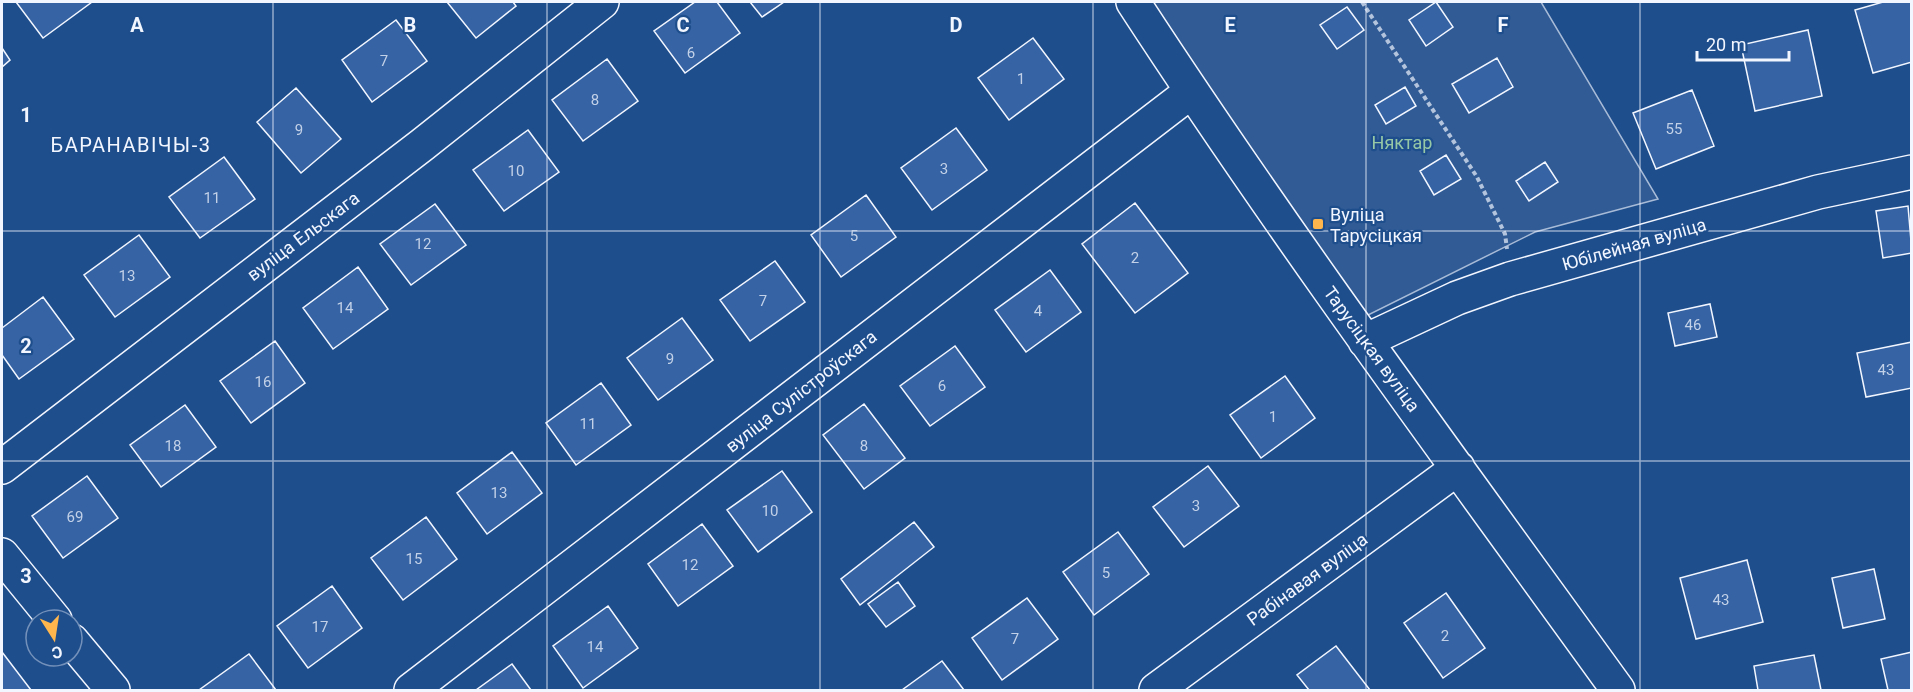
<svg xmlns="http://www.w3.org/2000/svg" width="1913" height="692" font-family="Roboto,sans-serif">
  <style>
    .green { fill: #305b95; stroke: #a8bbd7; stroke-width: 1.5 }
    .building { fill: #3563a3; stroke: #f2f6ff; stroke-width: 1.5 }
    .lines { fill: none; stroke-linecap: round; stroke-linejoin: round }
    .minor-casing { stroke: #f2f6ff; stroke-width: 36 }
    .path { stroke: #b3c4dc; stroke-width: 4; stroke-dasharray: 4.5 3; stroke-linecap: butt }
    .minor { stroke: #1f4e8c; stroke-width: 33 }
    .grid { fill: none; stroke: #f2f6ff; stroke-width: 1.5; stroke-opacity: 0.55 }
    .poi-dot { fill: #ffb74d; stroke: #1f4e8c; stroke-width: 2 }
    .labels { text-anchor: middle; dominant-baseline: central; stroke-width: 4.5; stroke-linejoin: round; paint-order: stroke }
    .number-label { font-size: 15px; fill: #c3d1e8 }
    .park-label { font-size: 18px; fill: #97c8a6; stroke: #1f4e8c }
    .poi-label { font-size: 18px; fill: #f2f6ff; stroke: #1f4e8c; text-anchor: start }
    .street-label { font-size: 18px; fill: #f2f6ff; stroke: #1f4e8c }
    .neighbourhood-label { font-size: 20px; letter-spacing: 1.5px; fill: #f2f6ff; stroke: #1f4e8c }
    .grid-label { font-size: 20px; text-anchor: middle; font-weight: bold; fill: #f2f6ff; stroke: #1f4e8c; stroke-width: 4.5; stroke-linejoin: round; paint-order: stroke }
  </style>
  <rect width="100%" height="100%" fill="#1f4e8c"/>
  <path class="green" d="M1137,2H1541L1658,199L1535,232L1352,323Z"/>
  <path class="building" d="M16,2H92L43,38Z
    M447,2H513L516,6L476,38Z
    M695,2H717L740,33L685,73L654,31Z
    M750,2H784L762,17Z
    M1436,2L1453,27L1426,46L1409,20Z
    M1883,2H1912V62L1873,73L1855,10Z
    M1347,7L1364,30L1337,49L1320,25Z
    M396,20L427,61L372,102L342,60Z
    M1808,30L1822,96L1755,111L1741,45Z
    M1033,38L1064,79L1009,120L978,78Z
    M2,48L10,60L2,67Z
    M1497,58L1513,87L1469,113L1452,84Z
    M607,59L638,101L583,141L552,100Z
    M1405,87L1416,106L1386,124L1375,105Z
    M296,88L341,139L301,173L257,122Z
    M1692,90L1714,146L1656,169L1633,113Z
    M956,128L987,170L932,210L901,168Z
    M528,130L559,172L504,211L473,170Z
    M1446,155L1461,179L1434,195L1420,171Z
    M224,157L255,199L200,238L169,197Z
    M1545,162L1558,182L1529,201L1516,181Z
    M866,195L896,237L841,277L811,235Z
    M1135,203L1188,273L1135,313L1082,244Z
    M435,204L466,245L411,285L380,244Z
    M1908,206L1912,253L1883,258L1876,211Z
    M139,235L170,277L115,317L84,275Z
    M775,261L805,302L750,341L720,300Z
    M358,267L388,309L333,349L303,308Z
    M1050,270L1081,312L1026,352L995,310Z
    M43,297L74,339L19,379L2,355V328Z
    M1710,304L1717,337L1675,346L1668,313Z
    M682,318L713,360L658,400L627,358Z
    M275,341L305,383L251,423L220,381Z
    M1912,342V388L1866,397L1857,353Z
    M955,346L985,387L930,426L900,386Z
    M1285,376L1315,418L1261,458L1230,415Z
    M601,383L631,425L576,465L546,423Z
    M864,404L905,458L864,489L823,435Z
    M185,405L216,447L161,487L130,445Z
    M512,452L542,493L487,534L457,493Z
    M1208,466L1239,506L1184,547L1153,507Z
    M782,471L812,512L758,552L727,510Z
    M87,476L118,518L63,558L32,516Z
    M426,517L457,559L403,600L371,558Z
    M914,522L934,547L860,605L841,579Z
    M702,524L733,566L678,606L648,564Z
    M1118,532L1149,574L1094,615L1063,572Z
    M1747,560L1763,622L1696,639L1680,578Z
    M1874,569L1885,619L1843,628L1832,578Z
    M898,582L915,606L886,627L868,604Z
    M332,586L362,628L308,668L277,626Z
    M1446,593L1485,648L1443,678L1404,623Z
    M1027,598L1058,639L1002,680L972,638Z
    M608,606L638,648L583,688L553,646Z
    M1336,646L1370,690H1309L1297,675Z
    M2,652L31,690H2Z
    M1912,652V690H1888L1881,659Z
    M249,654L276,690H199Z
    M1814,655L1821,690H1758L1754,666Z
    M942,661L964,690H902Z
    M512,664L531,690H476Z"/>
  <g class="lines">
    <g class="minor-casing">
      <path id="minor" d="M1133,2C1286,237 1454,463 1618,690
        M1365,341L1457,298L1510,279L1818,192L1912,172
        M2,467L422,145L602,2
        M2,555L55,620
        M72,641L113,690
        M411,690L1192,91
        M1156,690L1458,468"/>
    </g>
    <path class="path" d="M1362,2L1477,177L1505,234L1507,249"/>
    <use href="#minor" class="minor"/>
  </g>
  <path class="grid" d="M273,2V690M547,2V690M820,2V690M1093,2V690M1366,2V690M1640,2V690M2,231H1912M2,461H1912"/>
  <rect class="poi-dot" x="1312" y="218" width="12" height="12" rx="3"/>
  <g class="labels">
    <g class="number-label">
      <text x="691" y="53">6</text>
      <text x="384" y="61">7</text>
      <text x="1021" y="79">1</text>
      <text x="595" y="100">8</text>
      <text x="1674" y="129">55</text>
      <text x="299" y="130">9</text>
      <text x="944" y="169">3</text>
      <text x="516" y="171">10</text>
      <text x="212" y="198">11</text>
      <text x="854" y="236">5</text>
      <text x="423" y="244">12</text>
      <text x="1135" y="258">2</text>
      <text x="127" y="276">13</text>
      <text x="763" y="301">7</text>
      <text x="345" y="308">14</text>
      <text x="1038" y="311">4</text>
      <text x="1693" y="325">46</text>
      <text x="670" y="359">9</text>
      <text x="1886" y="370">43</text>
      <text x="263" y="382">16</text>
      <text x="942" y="386">6</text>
      <text x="1273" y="417">1</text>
      <text x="588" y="424">11</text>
      <text x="173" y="446">18</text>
      <text x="864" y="446">8</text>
      <text x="499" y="493">13</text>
      <text x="1196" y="506">3</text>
      <text x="770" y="511">10</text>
      <text x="75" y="517">69</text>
      <text x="414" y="559">15</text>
      <text x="690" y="565">12</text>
      <text x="1106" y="573">5</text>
      <text x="1721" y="600">43</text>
      <text x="320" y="627">17</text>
      <text x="1445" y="636">2</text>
      <text x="1015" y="639">7</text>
      <text x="595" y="647">14</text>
    </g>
    <g class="park-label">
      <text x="1402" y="142">Няктар</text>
    </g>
    <g class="poi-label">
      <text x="1330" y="214">Вуліца<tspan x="1330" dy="21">Тарусіцкая</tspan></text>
    </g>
    <g class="street-label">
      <text transform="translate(303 236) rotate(-37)">вуліца Ельскага</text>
      <text transform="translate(1634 244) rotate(-16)">Юбілейная вуліца</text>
      <text transform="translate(1372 349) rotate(54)">Тарусіцкая вуліца</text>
      <text transform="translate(801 391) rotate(-38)">вуліца Сулістроўскага</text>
      <text transform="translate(1307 579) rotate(-36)">Рабінавая вуліца</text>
    </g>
    <g class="neighbourhood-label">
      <text x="131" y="145">БАРАНАВІЧЫ-3</text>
    </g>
  </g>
  <g class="grid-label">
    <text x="137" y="32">A</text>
    <text x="410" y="32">B</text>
    <text x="683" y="32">C</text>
    <text x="956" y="32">D</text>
    <text x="1230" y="32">E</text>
    <text x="1503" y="32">F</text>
    <text x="26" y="122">1</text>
    <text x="26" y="353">2</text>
    <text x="26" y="583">3</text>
  </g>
  <rect width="1913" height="692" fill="none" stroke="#f2f6ff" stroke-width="6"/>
  <g transform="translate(54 638) rotate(168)"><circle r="28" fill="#1f4e8c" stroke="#7391ba" stroke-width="1.5"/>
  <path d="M0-4.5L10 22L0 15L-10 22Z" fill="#ffb74d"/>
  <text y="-9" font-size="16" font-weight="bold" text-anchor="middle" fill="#f2f6ff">С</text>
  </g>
  <path d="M1697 51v9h92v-9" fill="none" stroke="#f2f6ff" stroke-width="3"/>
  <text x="1706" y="51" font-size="18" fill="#f2f6ff" stroke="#1f4e8c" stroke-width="4.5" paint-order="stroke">20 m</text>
</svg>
